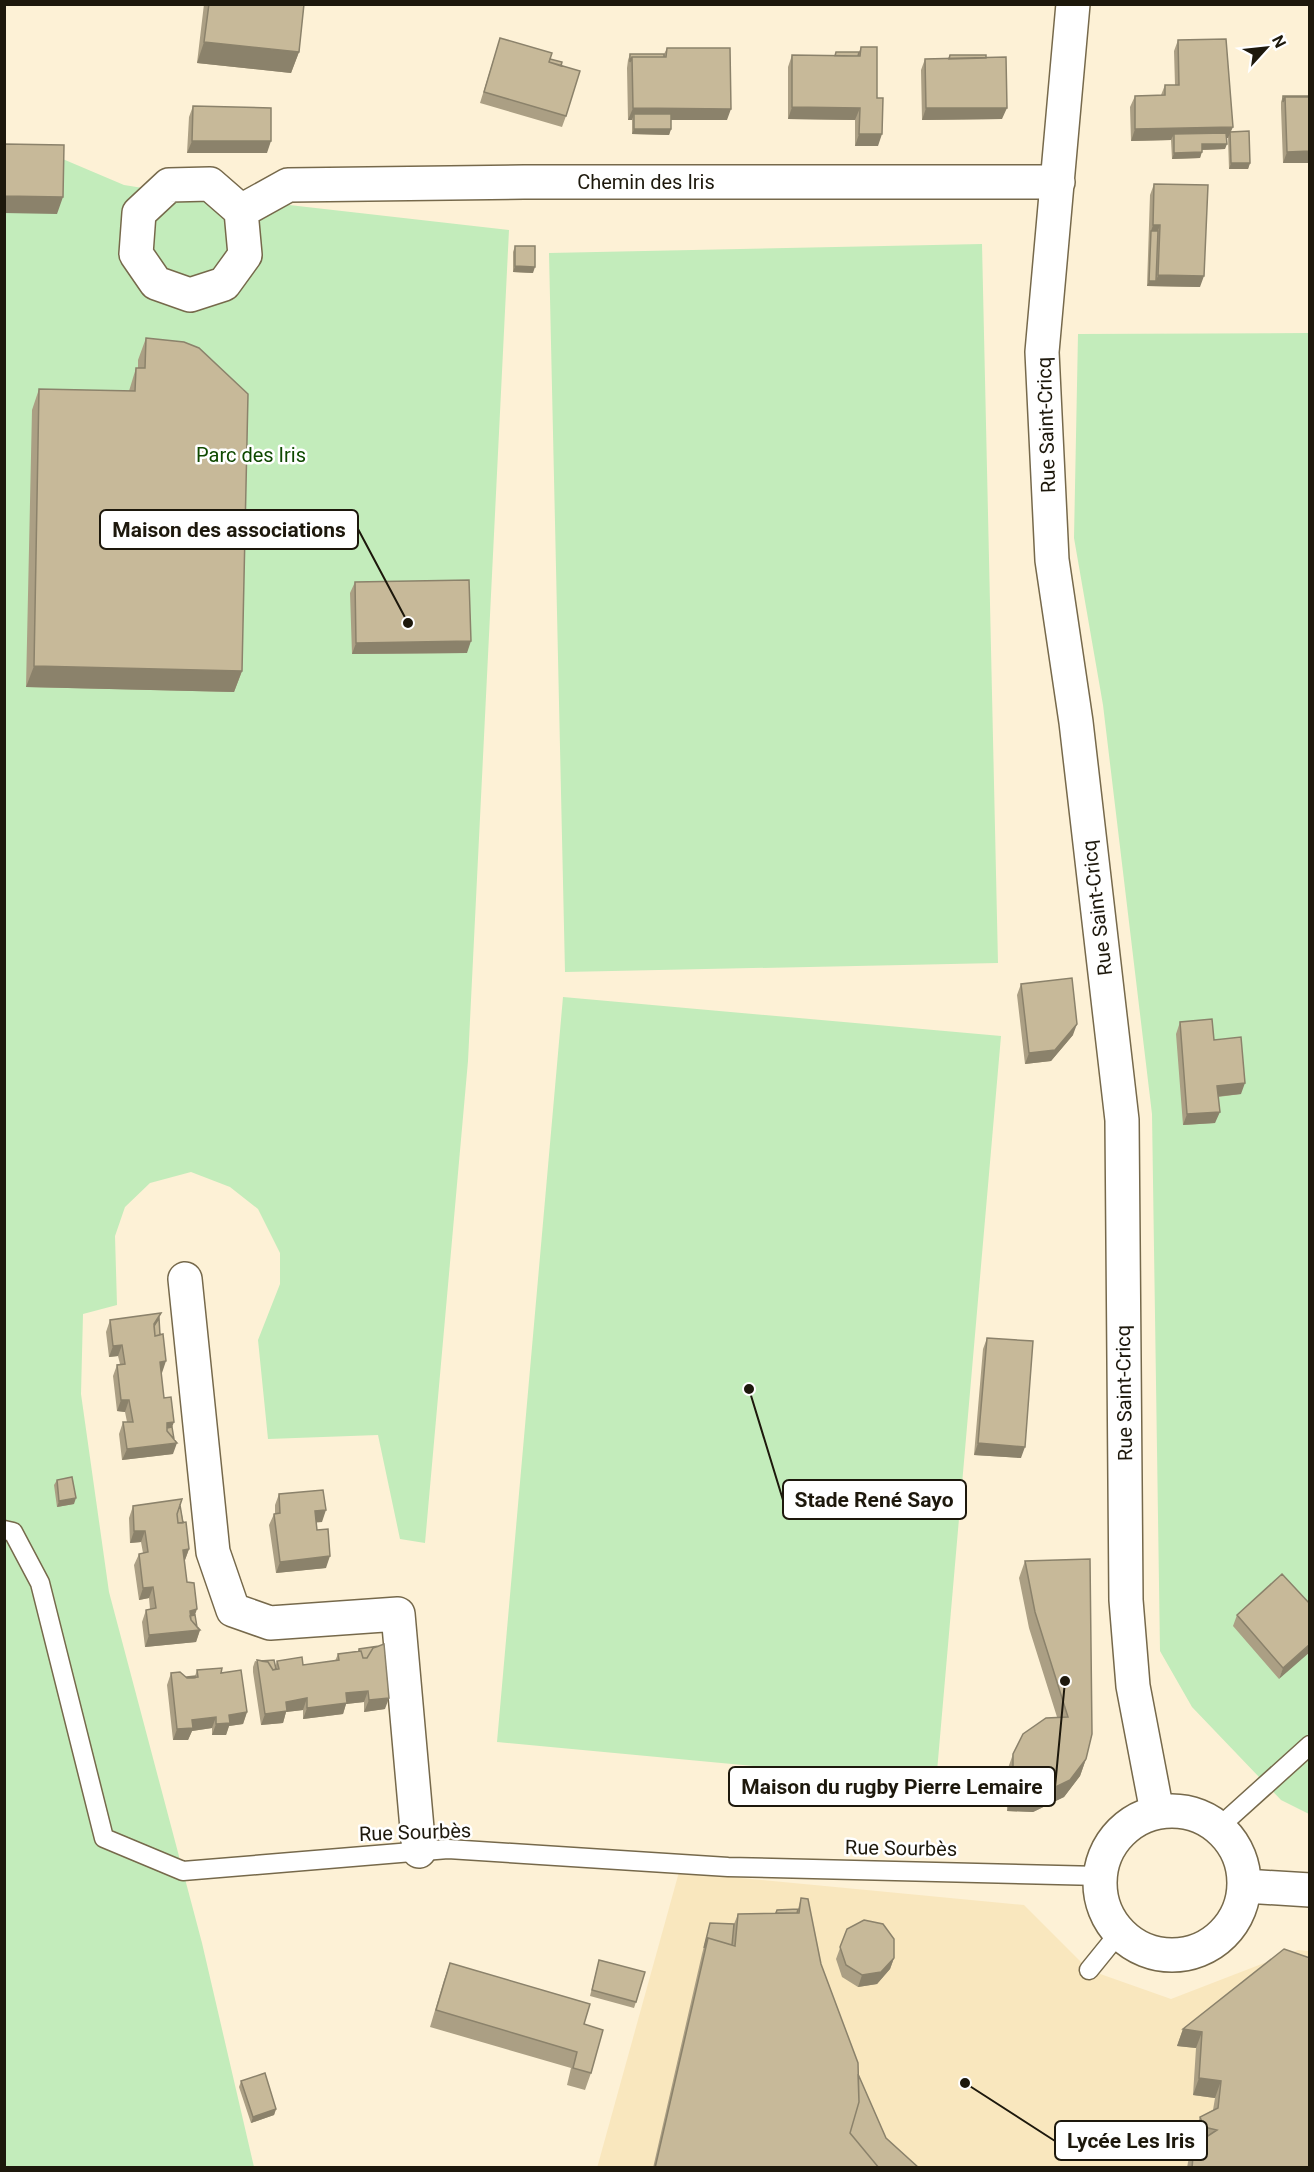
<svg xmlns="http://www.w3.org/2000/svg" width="1314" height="2172" font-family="Roboto,sans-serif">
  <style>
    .built { fill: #f9e7be }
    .green { fill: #c3ecbb }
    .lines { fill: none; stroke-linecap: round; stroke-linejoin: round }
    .lane-casing { stroke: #76694b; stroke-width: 21 }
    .street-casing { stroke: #76694b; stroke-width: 36 }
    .lane { stroke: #fff; stroke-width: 18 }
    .street { stroke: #fff; stroke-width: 33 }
    .wall { fill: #ab9f84 }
    .shaded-wall { fill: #8b826b }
    .building { fill: #c7b999; stroke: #8b826b; stroke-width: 1.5 }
    .labels { text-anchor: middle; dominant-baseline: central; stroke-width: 5; stroke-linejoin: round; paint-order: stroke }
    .street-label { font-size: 20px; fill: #1d180c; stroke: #fff }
    .park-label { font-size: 20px; fill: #0f4900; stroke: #fff }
    .leader { fill: none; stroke: #1d180c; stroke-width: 2 }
    .callout-dot { fill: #1d180c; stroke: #fff; stroke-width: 2 }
    .callout { fill: #fff; stroke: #1d180c; stroke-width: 2 }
    .callout-label { font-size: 21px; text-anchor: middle; font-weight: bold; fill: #1d180c }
  </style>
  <rect width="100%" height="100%" fill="#fdf1d6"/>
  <path class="built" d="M679,1872L1024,1905L1089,1970L1171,1999L1298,1950L1309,1951V2167L597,2168Z"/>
  <path class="green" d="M58,157L124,185L149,189L509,230L468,1061L425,1543L400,1539L378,1435L268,1439L258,1340L280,1284V1253L258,1209L230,1187L191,1172L150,1183L125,1207L115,1236L117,1305L83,1314L81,1394L109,1592L202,1943L254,2167L5,2168L4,161Z
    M982,244L998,963L565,972L549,253Z
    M1309,333V1814L1281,1800L1192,1707L1160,1651L1152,1114L1103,705L1074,538L1078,334Z
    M563,997L1001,1036L936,1783L497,1742Z"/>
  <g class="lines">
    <g class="lane-casing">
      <path id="lane" d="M4,1530L13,1532L40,1583L104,1838L183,1871L448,1849L728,1867L1100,1876
        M1219,1827L1310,1745
        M1089,1970L1119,1933"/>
    </g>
    <g class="street-casing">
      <path id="street" d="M1073,4L1042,352L1052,560L1076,722L1122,1120L1126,1600L1133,1686L1157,1812
        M210,184L241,211L245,255L224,284L190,295L156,283L136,254L139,213L169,185Z
        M241,211L288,185L524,182H1058
        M185,1279L213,1552L233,1610L270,1623L398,1614L419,1851
        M1100 1883a72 72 0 1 1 144 0a72 72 0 1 1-144 0Z
        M1245,1886L1310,1890"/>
    </g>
    <use href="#lane" class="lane"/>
    <use href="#street" class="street"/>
  </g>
  <path class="wall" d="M204,4H304L299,52L291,73L197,63Z
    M500,38L550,59L561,66L566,116L562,127L480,103Z
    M1178,40L1230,132L1250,163L1248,169H1229L1228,138H1226L1225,149L1202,150L1200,158L1172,159L1171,140L1131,141L1130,107L1135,96L1161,95L1165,85H1175L1174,51Z
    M861,47L877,98L878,146H855V120L788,119V67L792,55L835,56L836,52H859Z
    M667,48L727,120H671V129L669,135L632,134V120H628L627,68L628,60L630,54H664Z
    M950,55L986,58L1002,119L922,120L921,70L925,59H948Z
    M1283,96H1310V163H1283L1281,108V102Z
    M193,106L267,153H187L189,117Z
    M1154,184L1200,287L1147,286L1150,195Z
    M515,246L533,273L513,272V252Z
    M146,338L242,671L234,692L26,687L32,410L39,389L129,391L136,368H138V360Z
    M355,582L467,653L352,654L350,593Z
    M1021,984L1073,1035L1051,1061L1025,1064L1017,995Z
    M1180,1022L1214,1040L1241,1094L1218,1097L1215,1123L1183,1125L1176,1034Z
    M161,1313L159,1318L162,1373H161L164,1398L172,1427L173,1454L122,1460L119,1434L123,1422H127L125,1412L117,1411L113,1376L117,1365L120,1364L118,1356L109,1357L106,1332L110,1320Z
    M987,1338L1021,1458L974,1455L983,1349Z
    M57,1480L74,1504L57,1507L54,1485Z
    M279,1494L322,1522H316L317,1530L326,1568L276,1573L269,1525L274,1514L275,1513V1505Z
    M180,1505L189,1549L185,1560L184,1561L187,1582L195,1615L197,1627L200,1630L196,1642L145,1647L142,1622L146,1610L150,1609L149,1598L139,1600L134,1565L139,1554L143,1553L141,1542L130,1543L129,1518L133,1506Z
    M1025,1561L1086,1759L1080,1776L1064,1797L1033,1812L1007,1811V1771L1013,1754L1057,1717L1029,1628L1019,1578Z
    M1310,1604L1279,1679L1233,1626L1237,1615Z
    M359,1649L385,1709L364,1712V1702L346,1704L343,1714L303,1719V1710L286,1712L283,1723L261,1725L253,1672V1667L255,1661L275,1667L277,1661L303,1665L335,1661L338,1654L358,1651Z
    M197,1670L221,1673L247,1712L243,1724L229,1726L226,1735H212V1728L192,1731L188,1740H173L167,1685L171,1673L186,1677L195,1676Z
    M801,1898L821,1964L858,2074L886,2138L919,2168H653L702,1954L710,1923L734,1924L738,1914L775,1913L777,1910L798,1909Z
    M847,1929L894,1958L890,1969L877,1984L858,1987L842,1977L836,1959Z
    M1310,1958V2168H1187L1188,2162L1194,2145L1198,2143L1194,2133L1200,2117L1213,2110L1215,2098L1193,2095L1196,2048L1177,2046L1183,2029Z
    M599,1960L636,2002L634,2008L590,1996Z
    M450,1963L584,2024L591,2073L585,2090L567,2085L571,2068L430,2027L444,1980Z
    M241,2081L276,2109L274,2115L251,2123L239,2087Z"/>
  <path class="shaded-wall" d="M204,42L299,52L291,73L197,63Z
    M792,107L860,108L855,120L788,119Z
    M633,108L731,109L727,120H634V114L632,120H628Z
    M926,108H1007L1002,119L922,120Z
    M1233,127L1228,138L1174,139V134L1171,140L1131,141L1135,129Z
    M634,129H671L669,135L632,134Z
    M859,134H882L878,146H855Z
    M192,141H271L267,153H187Z
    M1202,144H1227L1225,149L1200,150Z
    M1310,151V163H1283L1287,152Z
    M1202,152L1200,158L1172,159L1174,153Z
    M1231,163H1250L1248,169H1229Z
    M4,196L63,197L57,214L4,213Z
    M1153,225H1160L1156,237L1151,231Z
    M515,266L535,267L533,273L513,272Z
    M1158,275L1204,276L1200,287L1147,286L1149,281H1156Z
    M471,641L467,653L352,654L356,643Z
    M34,666L242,671L234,692L26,687Z
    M1077,1024L1073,1035L1051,1061L1025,1064L1029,1053Z
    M1245,1083L1241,1094L1213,1097L1217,1086Z
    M1220,1112L1215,1123L1183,1125L1187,1114Z
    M122,1345L118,1356L109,1357L113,1346Z
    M166,1361L162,1373H156L160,1362Z
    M121,1400H129L125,1412L117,1411Z
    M174,1422L170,1433L165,1434L167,1423Z
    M177,1443L173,1454L122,1460L127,1449Z
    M978,1443L1025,1447L1021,1458L974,1455Z
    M76,1498L74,1504L57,1507L59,1501Z
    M326,1510L322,1522L311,1523L315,1511Z
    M134,1531H145L141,1542L130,1543Z
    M189,1549L185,1560L179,1562L183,1550Z
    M330,1556L326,1568L276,1573L280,1562Z
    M153,1587L149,1598L139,1600L143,1588Z
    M197,1609L193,1621L188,1617L190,1611Z
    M200,1630L196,1642L145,1647L149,1635Z
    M1310,1644V1652L1279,1679L1283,1668Z
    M368,1691L364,1702L346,1704L343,1714L303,1719L307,1708L346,1693Z
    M307,1698L303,1710L286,1712L283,1723L261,1725L265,1714L286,1702Z
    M389,1698L385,1709L364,1712L369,1700Z
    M247,1712L243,1724L229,1726L226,1735H212L216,1724L229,1715Z
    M216,1717L212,1728L192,1731L188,1740H173L177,1729L192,1720Z
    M1086,1759L1080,1776L1064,1797L1033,1812L1007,1811L1013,1794Z
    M894,1958L890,1969L877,1984L858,1987L862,1975Z
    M1183,2029L1202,2032L1196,2048L1177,2046Z
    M1199,2078L1221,2081L1215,2098L1193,2095Z
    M276,2109L274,2115L251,2123L253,2117Z"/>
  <path class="building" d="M209,4H304L299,52L204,42Z
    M500,38L552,53L549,62L580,71L566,116L484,92Z
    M1226,39L1233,127L1135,129V96L1165,95V85H1179L1178,40Z
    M861,47H877V98H883L882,134H859L860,108L792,107V55L860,56Z
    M667,48H730L731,109L633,108L632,57H666Z
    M836,52H859L858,56H835Z
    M630,54H664V57H632L630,62Z
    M950,55H986V58L949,59Z
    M1006,57L1007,108H926L925,59Z
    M550,59L562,62L561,66L549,62Z
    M1283,96H1310V97H1285L1283,102Z
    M1285,97H1310V151L1287,152Z
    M193,106L271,108V141H192Z
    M634,114H671V129H634Z
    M1249,131L1250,163H1231L1230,132Z
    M1226,133L1227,144H1202V152L1174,153V134Z
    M4,144L64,145L63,197L4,196Z
    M1154,184L1208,185L1204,276L1158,275L1160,225H1153Z
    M1151,231H1158L1156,281H1149Z
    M515,246H535V267L515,266Z
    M146,338L184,342L199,348L248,394L242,671L34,666L39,389L135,391L136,368H145Z
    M469,580L471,641L356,643L355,582Z
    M1072,978L1077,1024L1055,1050L1029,1053L1021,984Z
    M1212,1019L1214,1040L1241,1037L1245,1083L1217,1086L1220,1112L1187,1114L1180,1022Z
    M161,1313L154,1324L155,1336L163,1334L166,1361L160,1362L164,1398L171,1397L174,1422L167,1423V1431L177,1443L127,1449L123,1422H133L129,1400H121L117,1365L125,1364L122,1345L113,1346L110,1320Z
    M159,1318L160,1335L155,1336L154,1326Z
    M987,1338L1033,1341L1025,1447L978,1443Z
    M172,1427L174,1439L167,1431V1428Z
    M72,1477L76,1498L59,1501L57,1480Z
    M323,1490L326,1510L315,1511L317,1530L328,1529L330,1556L280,1562L274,1514L280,1513L279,1494Z
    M182,1499L177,1514L178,1523L186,1522L189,1549L183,1550L187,1582L194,1583L197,1609L190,1611L191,1620L200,1630L149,1635L146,1610L156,1608L153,1587L143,1588L139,1554L148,1552L145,1531H134L133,1506Z
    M180,1505L183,1523H178L177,1514Z
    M1090,1559L1092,1734L1086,1759L1070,1780L1039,1795L1013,1794V1754L1023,1734L1046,1718L1068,1717L1035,1612L1025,1561Z
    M1282,1574L1310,1604V1644L1283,1668L1237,1615Z
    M195,1615L197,1627L191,1620L190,1616Z
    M384,1644L389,1698L369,1700L368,1691L346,1693L347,1703L307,1708V1698L286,1702L287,1711L265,1714L257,1660L268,1662L273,1670L279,1669L277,1661L302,1657L303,1665L339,1660L338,1654L361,1651L363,1658H367L373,1648Z
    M379,1646L373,1648L367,1658H363L361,1651H359V1649Z
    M274,1660L276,1669L273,1670L268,1662L260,1661Z
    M222,1668L221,1673L241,1670L247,1712L229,1715L230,1723L216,1724V1717L192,1720L193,1728L177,1729L171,1673L180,1672L187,1678L198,1677L197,1670Z
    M195,1676V1678H187L186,1677Z
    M801,1898L808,1899L821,1964L858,2063L859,2102L850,2133L879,2168H655L708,1938L735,1946L738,1914L799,1913Z
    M798,1909L797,1913H776L777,1910Z
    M864,1920L883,1924L894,1939V1958L881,1972L862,1975L846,1965L840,1947L847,1929Z
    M710,1923L734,1924L732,1945L708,1938L704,1948Z
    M1284,1949L1310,1958V2168H1192L1194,2145L1217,2130L1204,2127L1200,2117L1218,2108L1221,2081L1199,2078L1202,2032L1183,2029Z
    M599,1960L645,1972L636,2002L592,1990Z
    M450,1963L590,2004L584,2024L603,2030L591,2073L573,2068L577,2052L436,2010Z
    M265,2073L276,2109L253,2117L241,2081Z
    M858,2074L886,2138L919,2168H879L850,2133L859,2102Z"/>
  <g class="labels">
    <g class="street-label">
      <text x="646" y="182">Chemin des Iris</text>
      <text transform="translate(1046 425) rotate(-92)">Rue Saint-Cricq</text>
      <text transform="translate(1097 908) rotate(-97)">Rue Saint-Cricq</text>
      <text transform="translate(1124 1393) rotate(-91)">Rue Saint-Cricq</text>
      <text transform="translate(415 1832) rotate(-2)">Rue Sourbès</text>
      <text transform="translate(901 1848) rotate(1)">Rue Sourbès</text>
    </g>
    <g class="park-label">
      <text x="251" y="455">Parc des Iris</text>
    </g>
  </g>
  <path class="leader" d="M408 623L358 529M749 1389L783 1500M1065 1681L1055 1787M965 2083L1055 2141"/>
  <g class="callout-dot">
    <circle cx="408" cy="623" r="6"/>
    <circle cx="749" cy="1389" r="6"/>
    <circle cx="1065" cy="1681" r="6"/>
    <circle cx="965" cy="2083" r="6"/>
  </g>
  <g class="callout">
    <rect x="100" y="510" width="258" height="39" rx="6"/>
    <rect x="783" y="1480" width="183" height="39" rx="6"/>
    <rect x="729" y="1767" width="326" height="39" rx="6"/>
    <rect x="1055" y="2121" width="152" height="39" rx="6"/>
  </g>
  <g class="callout-label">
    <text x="229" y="537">Maison des associations</text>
    <text x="874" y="1507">Stade René Sayo</text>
    <text x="892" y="1794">Maison du rugby Pierre Lemaire</text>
    <text x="1131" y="2148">Lycée Les Iris</text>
  </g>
  <rect width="1314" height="2172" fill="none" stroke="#1d180c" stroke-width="12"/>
  <g transform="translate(1266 48) rotate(63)" stroke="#ffffff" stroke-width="4.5" paint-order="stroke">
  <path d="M0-4.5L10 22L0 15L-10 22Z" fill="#1d180c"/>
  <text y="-9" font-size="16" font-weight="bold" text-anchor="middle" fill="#1d180c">N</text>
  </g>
</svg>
